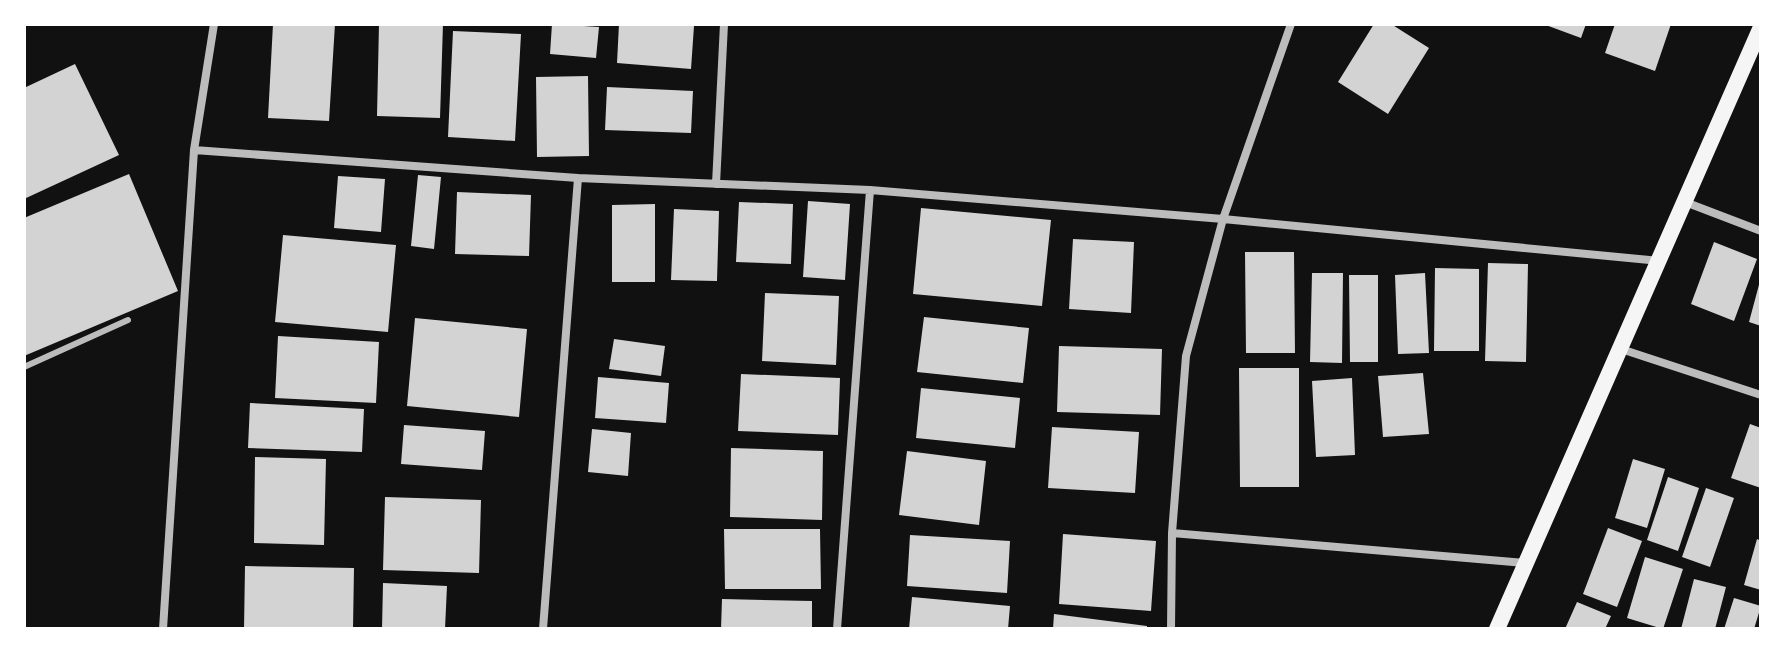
<svg xmlns="http://www.w3.org/2000/svg" width="1785" height="653" font-family="'Fira Sans Condensed',sans-serif">
  <style>
    .building { fill: #d3d3d3 }
    .lines { fill: none; stroke-linecap: round; stroke-linejoin: round }
    .service { stroke: #bcbcbc; stroke-width: 6 }
    .minor { stroke: #bcbcbc; stroke-width: 8 }
    .secondary { stroke: #f5f5f5; stroke-width: 16 }
  </style>
  <rect width="100%" height="100%" fill="#111"/>
  <path class="building" d="M273,24H335L329,121L268,118Z
    M379,24H443L440,118L377,116Z
    M552,24L599,27L596,58L550,54Z
    M619,24L694,26L691,69L617,63Z
    M1374,24H1391L1429,48L1388,114L1338,82Z
    M1543,24H1586L1581,38Z
    M1615,24H1671L1655,71L1605,53Z
    M453,31L521,34L515,141L448,137Z
    M75,64L119,155L24,199V88Z
    M588,76L589,156L537,157L536,77Z
    M607,87L693,91L691,133L605,130Z
    M129,174L178,291L24,356V218Z
    M418,175L441,177L434,249L411,246Z
    M338,176L385,179L381,232L334,228Z
    M457,192L531,195L529,256L455,254Z
    M808,201L850,204L845,280L803,277Z
    M739,202L793,204L791,264L736,262Z
    M655,204V282H612V205Z
    M921,208L1051,220L1042,306L913,294Z
    M674,209L719,211L717,281L671,280Z
    M283,235L396,245L388,332L275,322Z
    M1073,239L1134,242L1131,313L1069,309Z
    M1714,242L1757,259L1734,321L1691,304Z
    M1245,252H1294L1295,353H1246Z
    M1488,263L1528,264L1526,362L1485,361Z
    M1435,268L1479,269V351H1434Z
    M1312,273H1343L1342,363L1310,362Z
    M1425,273L1429,353L1398,354L1395,275Z
    M1349,275H1378V362H1350Z
    M1760,281H1761V326L1749,322Z
    M765,293L839,296L836,365L762,361Z
    M924,317L1029,328L1023,383L917,372Z
    M415,318L527,329L519,417L407,406Z
    M278,336L379,342L376,403L275,398Z
    M614,339L665,346L661,376L609,369Z
    M1059,346L1162,349L1160,415L1057,412Z
    M1239,368H1299V487H1240Z
    M1423,373L1429,434L1383,437L1378,376Z
    M741,374L840,378L838,435L738,431Z
    M598,377L669,383L666,423L595,418Z
    M1352,378L1355,455L1316,457L1312,381Z
    M921,388L1020,398L1015,448L916,438Z
    M250,403L364,409L362,452L248,448Z
    M1750,424L1761,428V488L1731,478Z
    M404,425L485,431L482,470L401,464Z
    M1052,427L1139,432L1135,493L1048,488Z
    M592,429L631,433L628,476L588,472Z
    M731,448L823,451L822,520L730,517Z
    M907,451L986,461L979,525L899,515Z
    M255,457L326,459L324,545L254,543Z
    M1633,459L1665,469L1647,528L1615,518Z
    M1668,477L1699,488L1678,551L1647,540Z
    M1706,488L1734,498L1710,567L1682,557Z
    M385,497L481,500L479,573L383,570Z
    M1608,528L1642,541L1617,607L1583,594Z
    M724,529H820L821,589H725Z
    M1063,534L1156,541L1151,611L1059,604Z
    M910,535L1010,541L1007,593L907,586Z
    M1757,539L1761,541V590L1744,585Z
    M1645,557L1683,569L1663,629L1627,618Z
    M245,566L354,568L353,629H244Z
    M1694,579L1726,587L1715,629H1681Z
    M383,583L447,586L445,629H382Z
    M912,597L1010,606L1008,629H909Z
    M1734,598L1761,606L1754,629H1724Z
    M722,599L812,601V629H721Z
    M1577,602L1611,616L1605,629H1565Z
    M1054,614L1147,626V629H1053Z"/>
  <g class="lines">
    <path class="service" d="M24,367L128,320"/>
    <path class="minor" d="M194,150L578,178L870,190L1223,219L1660,261
      M716,184L724,24
      M1685,202L1761,231
      M1621,349L1761,395
      M1172,533L1525,563
      M163,629L194,150L214,24
      M543,629L578,178
      M837,629L870,190
      M1171,629L1172,533L1186,356L1223,219L1291,24"/>
    <path class="secondary" d="M1497,629L1761,27"/>
  </g>
  <rect width="1785" height="653" fill="none" stroke="#ffffff" stroke-width="52"/>
</svg>
